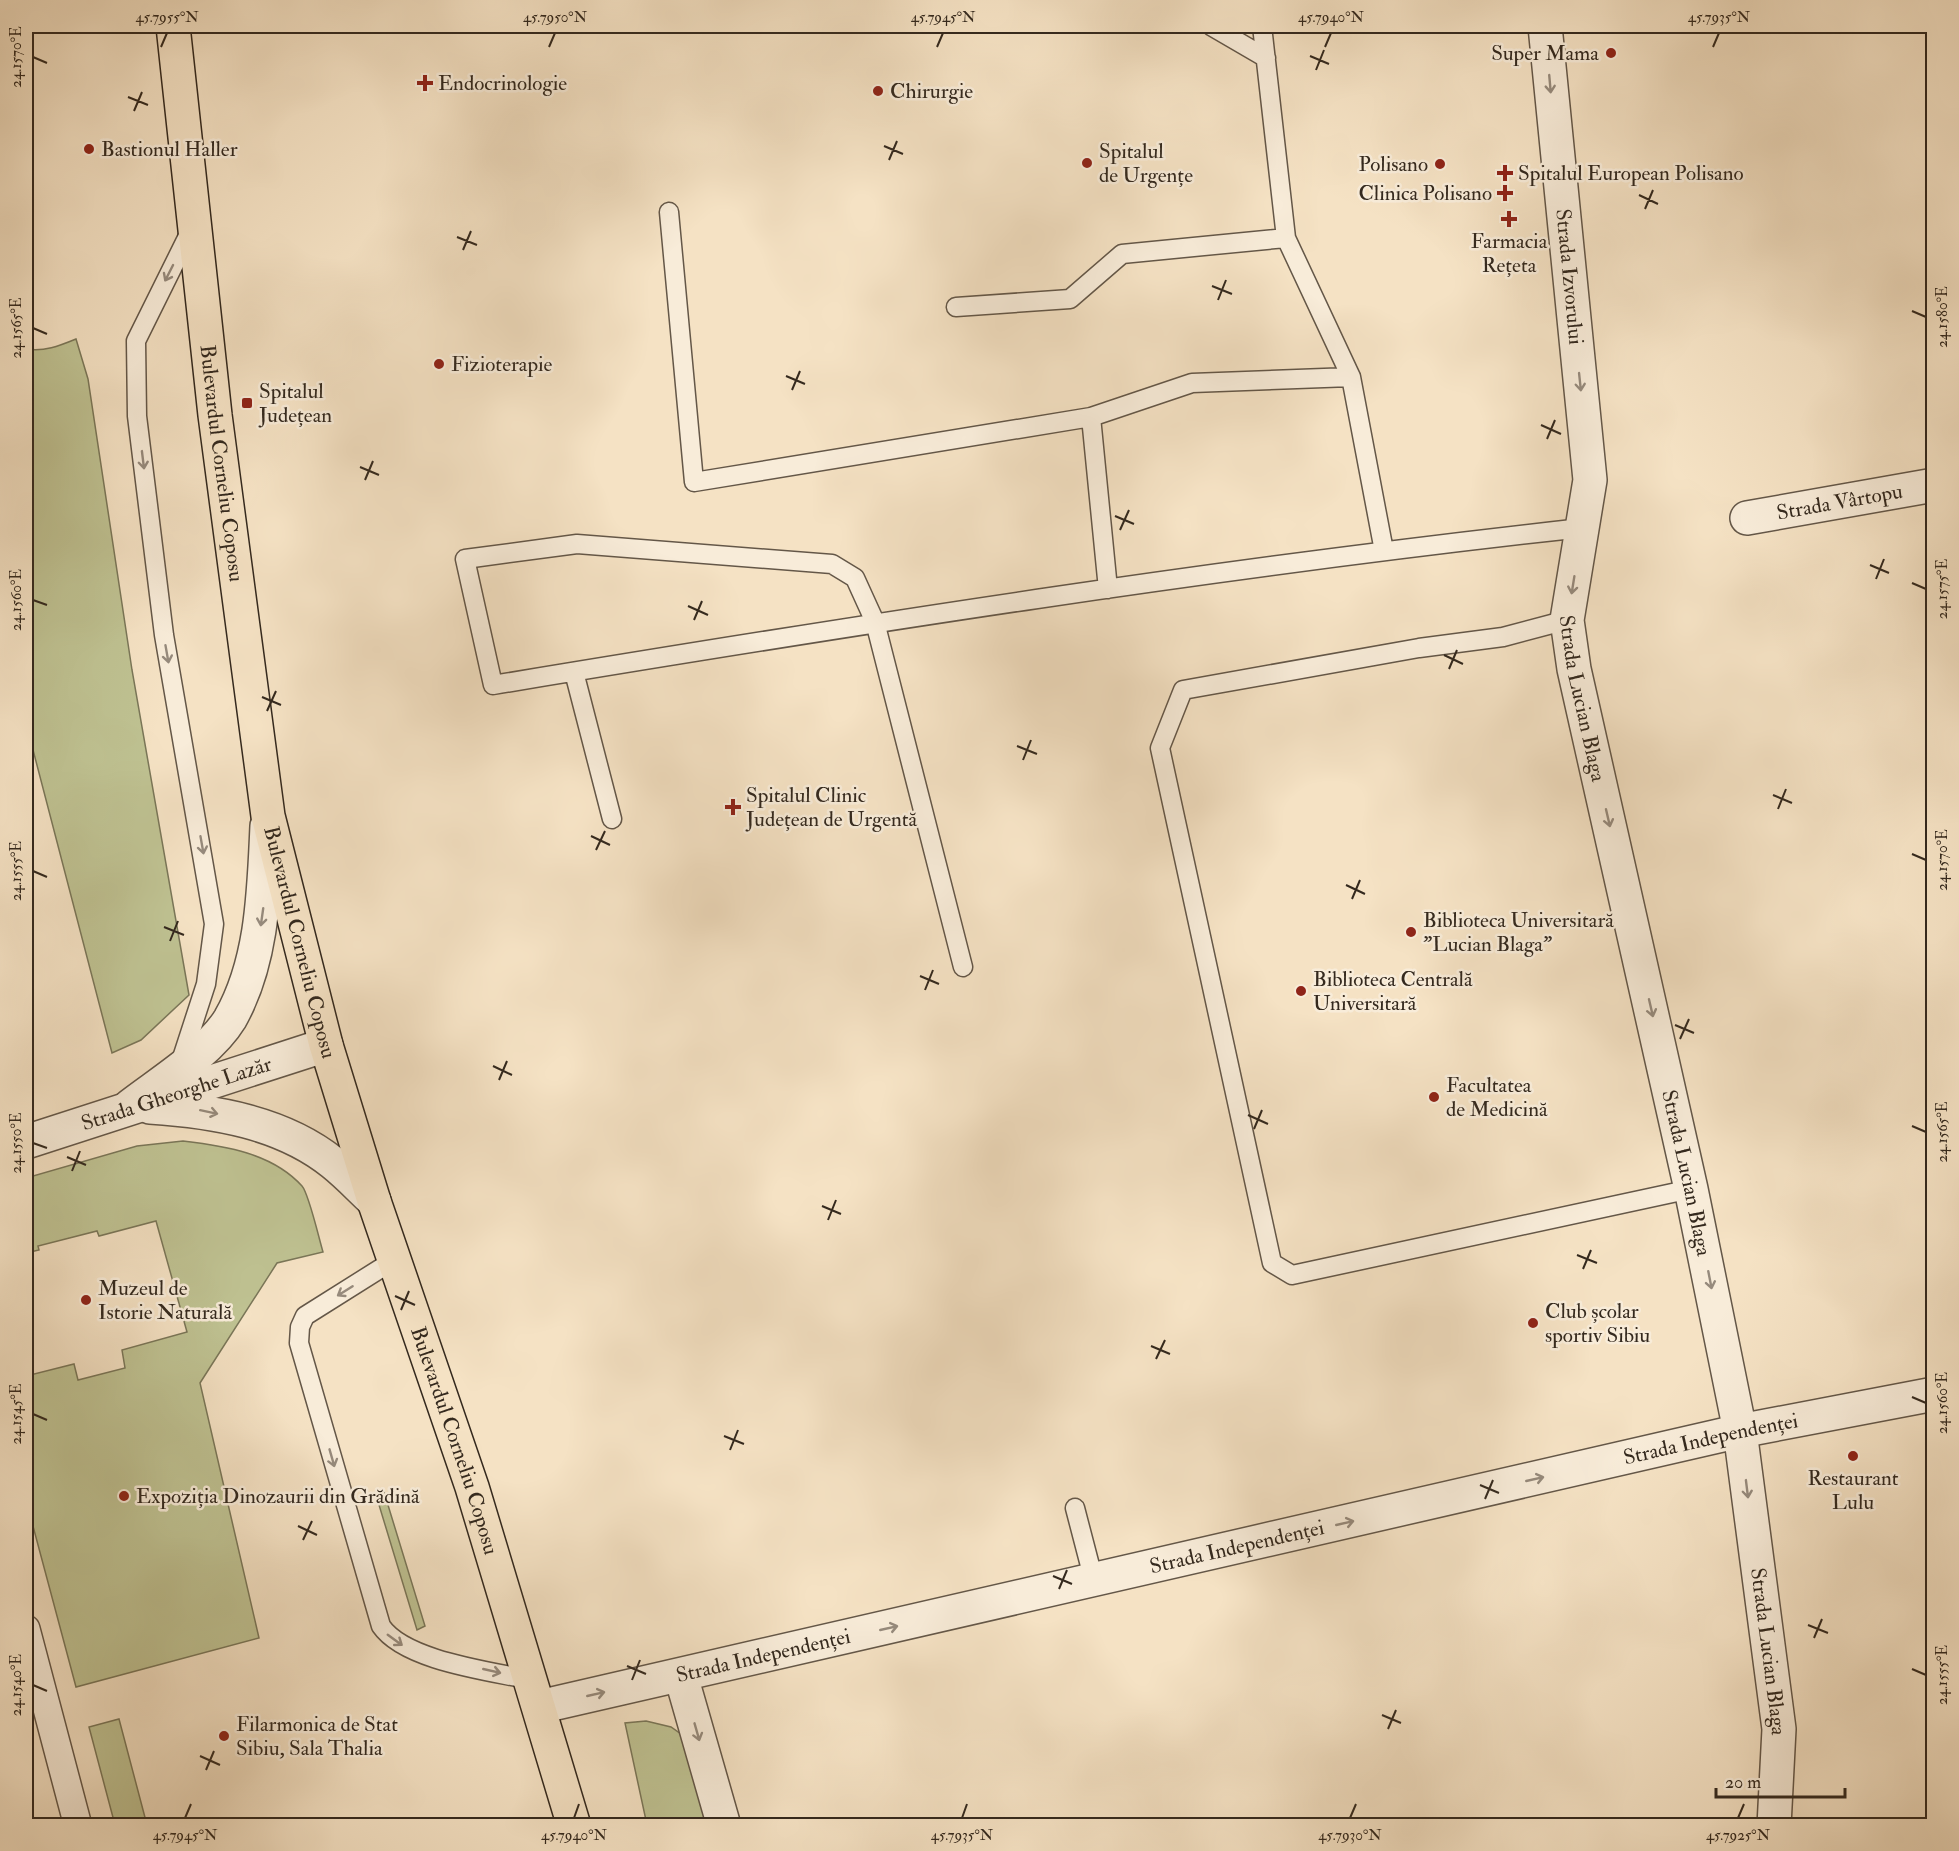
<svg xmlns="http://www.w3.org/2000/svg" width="1959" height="1851" font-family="'IM FELL Double Pica',serif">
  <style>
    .green { fill: #bfc292; stroke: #7a7658; stroke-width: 1.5 }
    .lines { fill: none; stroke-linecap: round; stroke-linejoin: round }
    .service-casing { stroke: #645748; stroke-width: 21 }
    .pedestrian-casing { stroke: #645748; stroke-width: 30 }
    .minor-casing { stroke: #645748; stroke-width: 36 }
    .primary-casing { stroke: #34291e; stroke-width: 36 }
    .service { stroke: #f8ecd9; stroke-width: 18 }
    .pedestrian { stroke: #f8ecd9; stroke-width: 27 }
    .minor { stroke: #f8ecd9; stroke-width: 33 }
    .primary { stroke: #f5e2c4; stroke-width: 33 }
    .oneway { stroke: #968a7c }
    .ticks { fill: none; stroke: #34291e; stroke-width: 2 }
    .poi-dot { fill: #8f2418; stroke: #f8ecd9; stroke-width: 2 }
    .labels { text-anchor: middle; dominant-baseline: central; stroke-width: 5; stroke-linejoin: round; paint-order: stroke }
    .poi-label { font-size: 21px; fill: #34291e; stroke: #f8ecd9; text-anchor: start }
    .street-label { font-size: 21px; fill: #34291e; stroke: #f8ecd9 }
    .neatline { fill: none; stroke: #34291e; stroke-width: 2 }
    .ticks-label { font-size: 15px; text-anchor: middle; fill: #34291e }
  </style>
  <rect width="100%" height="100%" fill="#f5e2c4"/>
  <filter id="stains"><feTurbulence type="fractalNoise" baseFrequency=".00333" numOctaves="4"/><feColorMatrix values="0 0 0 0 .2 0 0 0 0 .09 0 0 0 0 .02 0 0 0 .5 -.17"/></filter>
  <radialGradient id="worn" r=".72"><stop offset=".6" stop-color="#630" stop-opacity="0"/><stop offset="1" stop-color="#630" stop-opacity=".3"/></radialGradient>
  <path class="green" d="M76,339L88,379L132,670L189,995L141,1040L112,1053L26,723V349C44,352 59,346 76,339Z
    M183,1141C225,1146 272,1153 302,1186C309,1194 319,1239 323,1252L277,1263L200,1383L259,1638L76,1687L26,1500V1376L74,1364L78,1380L125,1368L122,1350L187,1332L156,1221L99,1236L97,1231L38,1246L39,1250L26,1253V1178L137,1146Z
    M384,1492L425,1626L417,1630L376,1495Z
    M119,1719L147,1825H115L89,1727Z
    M646,1721L671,1727L688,1739L712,1825H647L625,1723Z"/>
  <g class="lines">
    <g class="service-casing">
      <path id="service" d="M1211,26L1266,58
        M1262,26L1286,238L1351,377L1384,551
        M669,212L694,482L1091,417L1108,589
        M956,307L1070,299L1122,254L1286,238
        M1091,417L1192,383L1351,377
        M1567,620L1503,637L1419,648L1183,690L1160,748L1272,1263L1292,1275L1691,1189
        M574,672L612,819
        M963,967L875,622L855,578L832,564L577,544L465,559L493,685C855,625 1218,568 1582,528
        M180,1064L206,984L214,924L164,635L137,416L136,341L192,228
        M394,1260L305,1316L300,1327L299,1343L381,1626C405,1661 490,1671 531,1680
        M1075,1508L1094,1581"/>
    </g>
    <g class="pedestrian-casing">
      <path id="pedestrian" d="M26,1629L78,1826"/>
    </g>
    <g class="minor-casing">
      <g id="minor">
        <path id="s1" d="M1545,26L1590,480L1567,620L1574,669L1691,1189L1740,1431L1779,1729L1774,1826"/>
        <path id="s2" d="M1747,518L1934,485"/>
        <path d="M130,1106C161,1082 210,1052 230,1019C263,961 264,890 267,826"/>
        <path d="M150,1107C213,1111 282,1122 333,1163C348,1175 361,1189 374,1201"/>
        <path id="s3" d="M26,1142L326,1045"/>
        <path d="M681,1676L724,1826"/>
        <path id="s4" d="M539,1707L1740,1431L1934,1394"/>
      </g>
    </g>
    <g class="primary-casing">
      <g id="primary">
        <path id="s5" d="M173,26L215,415L268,816L326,1045L374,1201L472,1487L574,1826"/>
      </g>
    </g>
    <use href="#service" class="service"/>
    <use href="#pedestrian" class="pedestrian"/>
    <use href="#minor" class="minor"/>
    <use href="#primary" class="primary"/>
  </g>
  <defs><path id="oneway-shaft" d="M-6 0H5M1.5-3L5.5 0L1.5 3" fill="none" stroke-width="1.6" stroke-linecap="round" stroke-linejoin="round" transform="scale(1.5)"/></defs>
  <g class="oneway">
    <use href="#oneway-shaft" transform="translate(1550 84) rotate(85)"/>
    <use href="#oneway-shaft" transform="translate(169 273) rotate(117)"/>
    <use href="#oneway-shaft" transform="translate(1580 382) rotate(84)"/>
    <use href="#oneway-shaft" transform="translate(143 460) rotate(83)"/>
    <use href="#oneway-shaft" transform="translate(1573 585) rotate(99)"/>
    <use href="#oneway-shaft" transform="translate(167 654) rotate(80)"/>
    <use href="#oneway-shaft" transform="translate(1608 818) rotate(77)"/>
    <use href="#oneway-shaft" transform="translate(202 845) rotate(80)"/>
    <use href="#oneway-shaft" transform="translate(262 917) rotate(98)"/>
    <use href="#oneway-shaft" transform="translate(1651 1008) rotate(77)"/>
    <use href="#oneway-shaft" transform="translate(209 1112) rotate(12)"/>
    <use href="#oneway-shaft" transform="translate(1710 1280) rotate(79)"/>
    <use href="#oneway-shaft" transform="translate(345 1291) rotate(148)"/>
    <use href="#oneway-shaft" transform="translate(332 1458) rotate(74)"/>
    <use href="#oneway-shaft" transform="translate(1535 1479) rotate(-13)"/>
    <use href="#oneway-shaft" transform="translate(1747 1489) rotate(83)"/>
    <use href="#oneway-shaft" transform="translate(1345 1523) rotate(-13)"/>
    <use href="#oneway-shaft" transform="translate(889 1628) rotate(-13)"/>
    <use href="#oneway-shaft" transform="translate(395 1640) rotate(36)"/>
    <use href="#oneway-shaft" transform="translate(492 1671) rotate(13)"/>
    <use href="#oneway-shaft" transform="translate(596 1694) rotate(-13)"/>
    <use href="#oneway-shaft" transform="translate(697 1732) rotate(74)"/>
  </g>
  <path class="ticks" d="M161,47L167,33M549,47L555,33M937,47L943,33M1325,47L1331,33M1713,47L1719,33M1310,56L1329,64M33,57L47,63M1316,70L1324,50M128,97L148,105M134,111L142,92M884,146L903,154M889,160L897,141M1639,195L1658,204M1645,209L1653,190M457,237L477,245M463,250L471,231M1212,286L1232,294M1218,300L1226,280M1912,311L1926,317M33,328L47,334M786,376L805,384M792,390L800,371M1541,425L1561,434M1547,439L1555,420M360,467L379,475M365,480L373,461M1115,516L1134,524M1120,530L1129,510M1870,565L1889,573M1876,579L1884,559M1912,583L1926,589M33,600L47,605M688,606L708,615M694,620L702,601M1444,655L1463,664M1449,669L1457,650M262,697L281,705M267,711L276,691M1017,746L1037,754M1023,760L1031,740M1773,795L1792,803M1778,809L1786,789M591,836L610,845M596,850L605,831M1912,854L1926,860M33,871L47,877M1346,885L1365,894M1352,899L1360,880M164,927L184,935M170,941L178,921M920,976L939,984M925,990L933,970M1675,1025L1694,1033M1680,1039L1689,1019M493,1066L512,1075M499,1080L507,1061M1248,1115L1268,1124M1912,1126L1926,1132M1254,1129L1262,1110M33,1143L47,1148M67,1157L86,1165M72,1171L80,1151M822,1206L841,1214M828,1220L836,1200M1577,1255L1597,1263M1583,1269L1591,1250M395,1296L415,1305M401,1310L409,1291M1151,1346L1170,1354M1156,1359L1165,1340M1912,1397L1926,1403M33,1414L47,1420M724,1436L744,1444M730,1450L738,1430M1480,1485L1499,1493M1485,1499L1493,1480M298,1526L317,1535M303,1540L312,1521M1053,1576L1072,1584M1059,1589L1067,1570M1808,1625L1828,1633M1814,1638L1822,1619M627,1666L646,1674M1912,1669L1926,1675M632,1680L640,1660M33,1685L47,1691M1382,1715L1401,1723M1388,1729L1396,1710M200,1756L220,1765M206,1770L214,1751M185,1818L191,1804M574,1818L579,1804M962,1818L967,1804M1350,1818L1356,1804M1738,1818L1744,1804"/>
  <g class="poi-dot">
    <circle cx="1611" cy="53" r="6"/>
    <path d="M422 74h6v6h6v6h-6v6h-6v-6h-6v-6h6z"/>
    <circle cx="878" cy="91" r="6"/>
    <circle cx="89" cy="149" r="6"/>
    <circle cx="1087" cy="163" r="6"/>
    <circle cx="1440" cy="164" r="6"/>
    <path d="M1502 164h6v6h6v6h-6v6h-6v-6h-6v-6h6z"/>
    <path d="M1502 184h6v6h6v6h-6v6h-6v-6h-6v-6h6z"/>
    <path d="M1506 210h6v6h6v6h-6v6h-6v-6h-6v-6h6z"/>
    <circle cx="439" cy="364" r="6"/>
    <rect x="241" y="397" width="12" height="12" rx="3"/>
    <path d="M730 798h6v6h6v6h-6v6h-6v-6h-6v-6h6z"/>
    <circle cx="1411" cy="932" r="6"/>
    <circle cx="1301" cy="991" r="6"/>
    <circle cx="1434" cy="1097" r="6"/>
    <circle cx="86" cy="1300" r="6"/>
    <circle cx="1533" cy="1323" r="6"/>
    <circle cx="1853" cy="1456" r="6"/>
    <circle cx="124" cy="1496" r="6"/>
    <circle cx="224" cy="1736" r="6"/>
  </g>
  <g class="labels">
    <g class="poi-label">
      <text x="1599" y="53" text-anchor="end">Super Mama</text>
      <text x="438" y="83">Endocrinologie</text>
      <text x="890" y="91">Chirurgie</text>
      <text x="101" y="149">Bastionul Haller</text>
      <text x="1099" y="151">Spitalul<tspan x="1099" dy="24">de Urgențe</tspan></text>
      <text x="1428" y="164" text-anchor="end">Polisano</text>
      <text x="1518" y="173">Spitalul European Polisano</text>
      <text x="1492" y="193" text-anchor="end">Clinica Polisano</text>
      <text x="1509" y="241" text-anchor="middle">Farmacia<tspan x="1509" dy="24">Rețeta</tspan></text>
      <text x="451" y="364">Fizioterapie</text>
      <text x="259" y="391">Spitalul<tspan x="259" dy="24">Județean</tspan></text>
      <text x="746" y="795">Spitalul Clinic<tspan x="746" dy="24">Județean de Urgentă</tspan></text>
      <text x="1423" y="920">Biblioteca Universitară<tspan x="1423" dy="24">"Lucian Blaga"</tspan></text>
      <text x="1313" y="979">Biblioteca Centrală<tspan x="1313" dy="24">Universitară</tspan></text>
      <text x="1446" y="1085">Facultatea<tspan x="1446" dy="24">de Medicină</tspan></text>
      <text x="98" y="1288">Muzeul de<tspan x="98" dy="24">Istorie Naturală</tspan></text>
      <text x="1545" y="1311">Club școlar<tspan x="1545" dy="24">sportiv Sibiu</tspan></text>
      <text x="1853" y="1478" text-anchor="middle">Restaurant<tspan x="1853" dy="24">Lulu</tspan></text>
      <text x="136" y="1496">Expoziția Dinozaurii din Grădină</text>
      <text x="236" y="1724">Filarmonica de Stat<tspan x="236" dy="24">Sibiu, Sala Thalia</tspan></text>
    </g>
    <g class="street-label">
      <text stroke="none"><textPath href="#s1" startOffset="252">Strada Izvorului</textPath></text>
      <text stroke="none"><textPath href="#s5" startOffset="440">Bulevardul Corneliu Coposu</textPath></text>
      <text stroke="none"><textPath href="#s2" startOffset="94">Strada Vârtopu</textPath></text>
      <text stroke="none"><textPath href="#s1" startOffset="678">Strada Lucian Blaga</textPath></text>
      <text stroke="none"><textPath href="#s5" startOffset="926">Bulevardul Corneliu Coposu</textPath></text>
      <text stroke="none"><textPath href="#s3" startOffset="158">Strada Gheorghe Lazăr</textPath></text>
      <text stroke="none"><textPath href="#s1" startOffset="1164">Strada Lucian Blaga</textPath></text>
      <text stroke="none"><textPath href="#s5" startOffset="1448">Bulevardul Corneliu Coposu</textPath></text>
      <text stroke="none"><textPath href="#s4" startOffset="1202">Strada Independenței</textPath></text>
      <text stroke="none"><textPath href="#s4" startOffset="716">Strada Independenței</textPath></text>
      <text stroke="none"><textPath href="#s1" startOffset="1650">Strada Lucian Blaga</textPath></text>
      <text stroke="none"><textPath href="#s4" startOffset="230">Strada Independenței</textPath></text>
    </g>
  </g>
  <rect width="1959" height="1851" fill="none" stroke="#f5e2c4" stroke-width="66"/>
  <path d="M1716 1788v9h129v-9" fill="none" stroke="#34291e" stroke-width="3"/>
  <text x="1725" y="1788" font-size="18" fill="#34291e" stroke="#f8ecd9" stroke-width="4.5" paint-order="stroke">20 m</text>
  <rect x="33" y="33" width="1893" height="1785" class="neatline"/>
  <g class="ticks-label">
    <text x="167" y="22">45.7955°N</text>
    <text x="555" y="22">45.7950°N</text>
    <text x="943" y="22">45.7945°N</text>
    <text x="1331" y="22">45.7940°N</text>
    <text x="1719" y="22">45.7935°N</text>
    <text transform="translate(16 57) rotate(-90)" y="5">24.1570°E</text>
    <text transform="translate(1942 317) rotate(-90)" y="5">24.1580°E</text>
    <text transform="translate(16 328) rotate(-90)" y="5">24.1565°E</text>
    <text transform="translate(1942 589) rotate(-90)" y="5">24.1575°E</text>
    <text transform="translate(16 600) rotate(-90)" y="5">24.1560°E</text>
    <text transform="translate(1942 860) rotate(-90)" y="5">24.1570°E</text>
    <text transform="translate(16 871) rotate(-90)" y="5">24.1555°E</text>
    <text transform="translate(1942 1132) rotate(-90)" y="5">24.1565°E</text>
    <text transform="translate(16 1143) rotate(-90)" y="5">24.1550°E</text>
    <text transform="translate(1942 1403) rotate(-90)" y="5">24.1560°E</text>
    <text transform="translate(16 1414) rotate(-90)" y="5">24.1545°E</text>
    <text transform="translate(1942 1675) rotate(-90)" y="5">24.1555°E</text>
    <text transform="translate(16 1685) rotate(-90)" y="5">24.1540°E</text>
    <text x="185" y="1840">45.7945°N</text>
    <text x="574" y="1840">45.7940°N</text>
    <text x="962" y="1840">45.7935°N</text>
    <text x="1350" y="1840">45.7930°N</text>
    <text x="1738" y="1840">45.7925°N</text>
  </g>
  <rect width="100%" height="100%" filter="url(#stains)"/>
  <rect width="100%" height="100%" fill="url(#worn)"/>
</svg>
